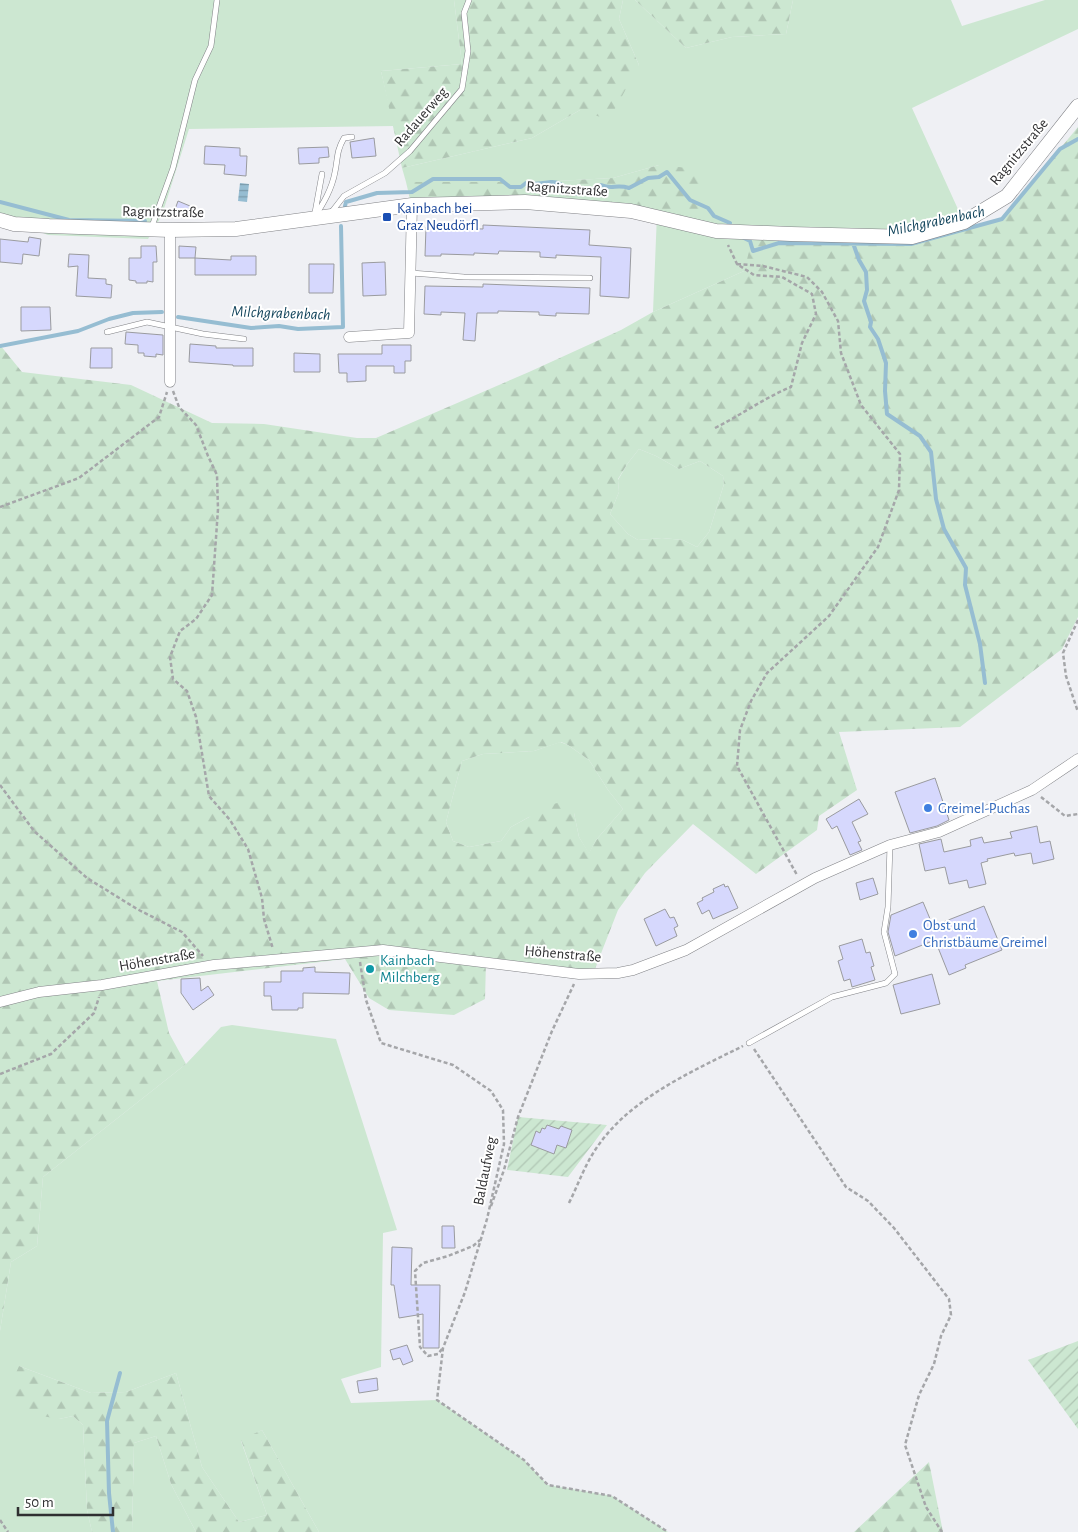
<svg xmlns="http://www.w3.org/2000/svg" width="1078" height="1532" font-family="'Alegreya Sans',sans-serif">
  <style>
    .grass { fill: #cce7d1 }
    .forest { fill: url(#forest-firs); fill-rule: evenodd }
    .garden { fill: url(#garden-furrows) }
    .water { fill: url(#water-rules) }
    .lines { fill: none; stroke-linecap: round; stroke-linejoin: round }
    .stream { stroke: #96bdd2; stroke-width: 4 }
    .building { fill: #d6d8fd; stroke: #9a9b9f }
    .service-casing { stroke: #818286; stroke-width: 6 }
    .minor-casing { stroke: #818286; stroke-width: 11 }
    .secondary-casing { stroke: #818286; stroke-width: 15 }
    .path { stroke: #a5a6a9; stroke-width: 2.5; stroke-dasharray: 4 2.5; stroke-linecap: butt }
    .service { stroke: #fff; stroke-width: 5 }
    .minor { stroke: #fff; stroke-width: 10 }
    .secondary { stroke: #fff; stroke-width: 14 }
    .transit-dot { fill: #1a4fb4; stroke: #fff; stroke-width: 2 }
    .shop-dot { fill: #3f7fe0; stroke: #fff; stroke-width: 2 }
    .culture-dot { fill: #0f9aa8; stroke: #fff; stroke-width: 2 }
    .labels { text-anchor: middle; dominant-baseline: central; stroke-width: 4; stroke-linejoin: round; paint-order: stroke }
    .street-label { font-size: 15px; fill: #2f2f31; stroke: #fff }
    .transit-label { font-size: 15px; fill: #164399; stroke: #fff; text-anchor: start }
    .shop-label { font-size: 15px; fill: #366cbe; stroke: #fff; text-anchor: start }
    .culture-label { font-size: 15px; fill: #0d838f; stroke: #fff; text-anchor: start }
    .water-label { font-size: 16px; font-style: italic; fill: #13455c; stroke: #fff }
  </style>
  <defs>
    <pattern id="forest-firs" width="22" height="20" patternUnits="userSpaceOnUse" patternTransform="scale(1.25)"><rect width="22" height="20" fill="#cce7d1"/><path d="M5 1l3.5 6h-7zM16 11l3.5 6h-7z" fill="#b0c6b4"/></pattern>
    <pattern id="garden-furrows" width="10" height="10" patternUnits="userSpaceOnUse" patternTransform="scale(1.25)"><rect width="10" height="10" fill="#cce7d1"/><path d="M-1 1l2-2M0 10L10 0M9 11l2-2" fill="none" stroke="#b0c6b4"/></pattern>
    <pattern id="water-rules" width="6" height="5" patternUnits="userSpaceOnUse" patternTransform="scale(1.25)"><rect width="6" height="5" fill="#96bdd2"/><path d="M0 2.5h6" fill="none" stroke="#7b9aab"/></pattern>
  </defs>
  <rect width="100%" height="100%" fill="#eff0f4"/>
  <path class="grass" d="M0,0H454L462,64L381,71L394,126L189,129L162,215L148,239L48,235L0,216Z
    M623,0H635L686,48L732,37L786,34L793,0H951L962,26L1045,0H1078V29L912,108L967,229L911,244L853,243L744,271L653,312L659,165L613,178L538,182H406L402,168L532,138L580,110L639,65L619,19Z
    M639,449L656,456L679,469L700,461L723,476L724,484L709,532L697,547L683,540L662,538L638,540L628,534L610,514L619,492L618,480L628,463Z
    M560,742L568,745L589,760L608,790L623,809L596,840L589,854L579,837L574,813L529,817L511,827L501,841L469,847L453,841L446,822L462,761L483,754L534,751Z
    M232,1025L336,1039L397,1230L383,1233L381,1367L341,1379L351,1403L437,1400L524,1460L548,1485L612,1496L668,1532H319L262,1430L241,1441L267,1515L239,1522L202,1467L176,1373L126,1392L91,1393L19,1366L59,1419L73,1416L83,1425L87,1510L92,1532H0V1331L11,1262L37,1246L43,1177L186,1064L221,1027Z
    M156,1436L171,1484L196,1532H132L134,1443Z"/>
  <path class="forest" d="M454,0H623L619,19L639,65L609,120L580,110L532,138L402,168L381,71L462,64Z
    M635,0H793L786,34L732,37L686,48Z
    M1078,127V617L1062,649L960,727L839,732L857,790L819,816L817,830L756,874L693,824L645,873L618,910L591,979L486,962L485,999L454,1015L389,1010L369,998L345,959L157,981L169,1033L186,1064L43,1177L37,1246L11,1262L0,1331V345L22,372L131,385L212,423L264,424L357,438H376L529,372L621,330L653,312L744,271L752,240L911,244L1002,219ZM639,449L656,456L679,469L700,461L723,476L724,484L709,532L697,547L683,540L662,538L638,540L628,534L610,514L619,492L618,479L628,463ZM561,742L568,745L589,760L608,790L623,809L596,840L589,853L579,837L574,813L562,802L553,804L511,827L501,841L469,847L453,841L446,822L462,761L483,754L534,751Z
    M659,165L698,169L705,235L657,222L610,215L512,207L413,212L406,182H538L613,178Z
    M19,1366L91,1393L126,1392L176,1373L202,1467L239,1522L267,1515L241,1440L262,1430L319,1532H196L171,1484L156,1436L134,1443L132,1532H92L87,1510L83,1425L73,1416L59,1419L19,1412L9,1389Z
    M929,1462L943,1532H854Z"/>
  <path class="garden" d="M518,1117L607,1125L568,1177L507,1170Z
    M1078,1341V1429L1028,1360Z"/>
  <path class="water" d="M240,183L249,184L247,202L238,201Z"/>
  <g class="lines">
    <path class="stream" d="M0,202L69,220L145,221
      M345,206L346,202L377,193L412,192L433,179H500L510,187H521L526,183C538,185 540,183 551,182C560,181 569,190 577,194L588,192L601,185C612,190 616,184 629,188L648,178L659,177L667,172L690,200L708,208L714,216L730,223
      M744,238L750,241L753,251L779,243L911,244L1002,219L1060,149L1078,139
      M853,243L859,260L866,272L867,290L864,301L871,322L870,327L878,339L886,363L885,391L887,414L920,436L931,452L936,499L944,529L966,568L965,585L980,644L985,683
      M178,317L251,328L279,326L298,329L343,327L341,226
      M0,346L78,331L109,319L133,313L162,312
      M113,1532L109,1493L107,1421L120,1373"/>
  </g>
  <path class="building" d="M374,138L376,156L352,158L350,142Z
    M205,146L240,148V156H247L246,176L224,174L225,165L204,164Z
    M328,147L329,157L319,158V163L299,164L298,148Z
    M178,201L190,206L186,217L174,212Z
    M483,225L590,230L589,245L631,248L629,298L600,296L601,257L556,255V258L540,257V252L499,251L498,254L474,253V255L441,254V256H425L426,227L483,229Z
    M29,237L41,239L39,256L23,254L22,264L0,262V239L28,242Z
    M141,246H156L157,262H153V282L147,281V283H136V281L129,280V258H141Z
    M179,246L196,247L195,258H179Z
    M69,254L89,255L88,278L106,279V284L112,285L111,298L76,296L78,266L68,267Z
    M231,256H256V275H195V258L231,260Z
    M385,262L386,295L363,296L362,263Z
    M309,264H334L333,293H309Z
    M483,284L590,288L589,314L556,313V316L539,315V312L498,311V313H477L475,341L463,340L465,313L441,312V315L424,314L425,286L483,287Z
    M21,307H50L51,330L21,331Z
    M126,332L163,335V355L156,354V357L144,356V353H138V345L125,344Z
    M190,344L216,346V348H253V366H233V365L189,362Z
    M382,345H411V361H405V373H394V366H366V381L347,382V373H339L338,354H382Z
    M91,348H112V368H90Z
    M294,353L320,354V372H294Z
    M935,778L949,820L937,826L910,833L895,792Z
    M859,799L868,814L852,822L861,841L858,842L862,850L850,855L837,826L832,829L826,819Z
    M1037,826L1040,843L1050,841L1054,859L1033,864L1031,853L1015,856L1014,853L987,859L988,861L981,863L986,884L969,888L967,880L949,884L945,867L925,871L919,844L941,839L944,852L971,846L970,840L982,837L984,843L1012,838L1010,832Z
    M873,878L878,894L860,900L856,883Z
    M724,884L725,887L728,886L738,908L713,919L709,910L702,914L697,903L703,900L702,898L714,892L713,889Z
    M923,902L933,926L984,906L1002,950L965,965L966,968L949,975L935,940L895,956L888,932L891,915Z
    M665,909L670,918L674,917L678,926L674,928L677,936L656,946L644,919Z
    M862,939L866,953L870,952L874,966L871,967L875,980L852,987L850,979L844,981L838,961L843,959L839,946Z
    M315,967V972L350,973L349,994L303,993V1008H298V1010H272L271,996H264V982H281V971H303V968Z
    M932,974L940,1004L901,1014L893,985Z
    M200,978L201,991L208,986L214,995L193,1010L181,993V979Z
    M547,1125L559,1129L561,1126L572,1130L566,1148L557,1145L554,1154L531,1145L536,1131L540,1133L542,1128L545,1129Z
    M442,1226H454L455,1248H442Z
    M392,1247L412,1248L411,1285H440L439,1348H423V1314L399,1318L394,1285H391Z
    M407,1345L413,1361L403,1365L400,1358L393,1360L390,1350Z
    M377,1378L378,1390L359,1393L357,1381Z"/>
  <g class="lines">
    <g class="service-casing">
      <path id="service" d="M322,174L314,218C323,204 332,189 335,172C338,158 336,152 344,138L352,137
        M330,214L344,196L385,173L410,151L462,89L468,51L464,13L469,0
        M151,229L173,168L195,80L211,46L217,0
        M411,273L464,277L590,278
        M107,332L147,322L203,334L244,339
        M749,1043L832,997L886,983L895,974L884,932L888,907L890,845"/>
    </g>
    <g class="minor-casing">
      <path id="minor" d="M170,230V382
        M349,337L409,333L412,205
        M0,1002L39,992L102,985L214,965L383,950L579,974L618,973L633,970L686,950L815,878L890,845L939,832L1032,790L1078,759"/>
    </g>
    <g class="secondary-casing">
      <path id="secondary" d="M0,220L14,224L49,226L170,230L236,229L412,205L525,202L631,211L716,231L791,234L912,237L964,222L1007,196L1078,106"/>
    </g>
    <path class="path" d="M737,264L763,266L807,277L822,292L838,321L841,353L861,405L900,454L899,490L878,547L829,616L767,673L751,701L740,730L737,766L797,875
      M173,391L179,407L196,425L208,456L217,475L218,509L212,595L196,619L180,631L170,657L173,679L187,691L196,717L209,796L230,820L248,849L262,898L264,919L273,949
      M715,428C741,415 764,398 791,387L802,343L816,314L812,294L782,277L754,275L737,264L728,245
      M0,507L79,478L159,417L167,392
      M1078,620L1063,653L1066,676L1078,712
      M0,785L34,831L87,878L137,909L182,932L203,956
      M1041,797L1065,816L1078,814
      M360,962L366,1000L381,1043L453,1065L491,1091L503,1110L504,1144L487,1219L465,1292L443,1348L437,1400L524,1460L548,1485L612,1496L668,1532
      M754,1049L846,1187L868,1201L894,1228L949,1299L951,1315L941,1336L934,1364L919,1395L905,1445L926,1507L942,1532
      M0,1074L51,1054L94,1013L99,997
      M569,1203C577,1187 583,1170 592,1155C624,1101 689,1073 743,1046
      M491,1206L504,1170L518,1117L552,1031L574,984
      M442,1349L438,1354L428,1356L420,1347L415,1271L423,1263L448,1256L473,1246L480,1240
      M0,1520L8,1532"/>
    <use href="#service" class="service"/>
    <use href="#minor" class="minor"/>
    <use href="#secondary" class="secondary"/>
  </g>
  <rect class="transit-dot" x="382" y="212" width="10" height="10" rx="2.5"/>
  <g class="shop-dot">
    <circle cx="928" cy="808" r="5"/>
    <circle cx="913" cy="934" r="5"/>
  </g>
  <circle class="culture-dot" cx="370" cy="969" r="5"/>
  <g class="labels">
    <g class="street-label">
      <text transform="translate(421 117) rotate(-49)">Radauerweg</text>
      <text transform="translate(1019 152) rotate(-50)">Ragnitzstraße</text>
      <text transform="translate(567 189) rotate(4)">Ragnitzstraße</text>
      <text transform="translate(163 212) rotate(1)">Ragnitzstraße</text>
      <text transform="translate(563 954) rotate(5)">Höhenstraße</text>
      <text transform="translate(157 960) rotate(-10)">Höhenstraße</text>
      <text transform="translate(485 1171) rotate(-79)">Baldaufweg</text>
    </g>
    <g class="transit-label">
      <text x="397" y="208">Kainbach bei<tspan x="397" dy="17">Graz Neudörfl</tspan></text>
    </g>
    <g class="shop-label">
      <text x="938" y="808">Greimel-Puchas</text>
      <text x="923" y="925">Obst und<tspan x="923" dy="17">Christbäume Greimel</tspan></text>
    </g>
    <g class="culture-label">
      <text x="380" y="960">Kainbach<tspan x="380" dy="17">Milchberg</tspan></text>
    </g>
    <g class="water-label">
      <text transform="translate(936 221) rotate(-12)">Milchgrabenbach</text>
      <text transform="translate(281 313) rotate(2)">Milchgrabenbach</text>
    </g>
  </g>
  <path d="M18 1507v8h95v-8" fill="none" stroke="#2f2f31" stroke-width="2.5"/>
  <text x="25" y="1507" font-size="15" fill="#2f2f31" stroke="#ffffff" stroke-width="4" paint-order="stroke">50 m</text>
</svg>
